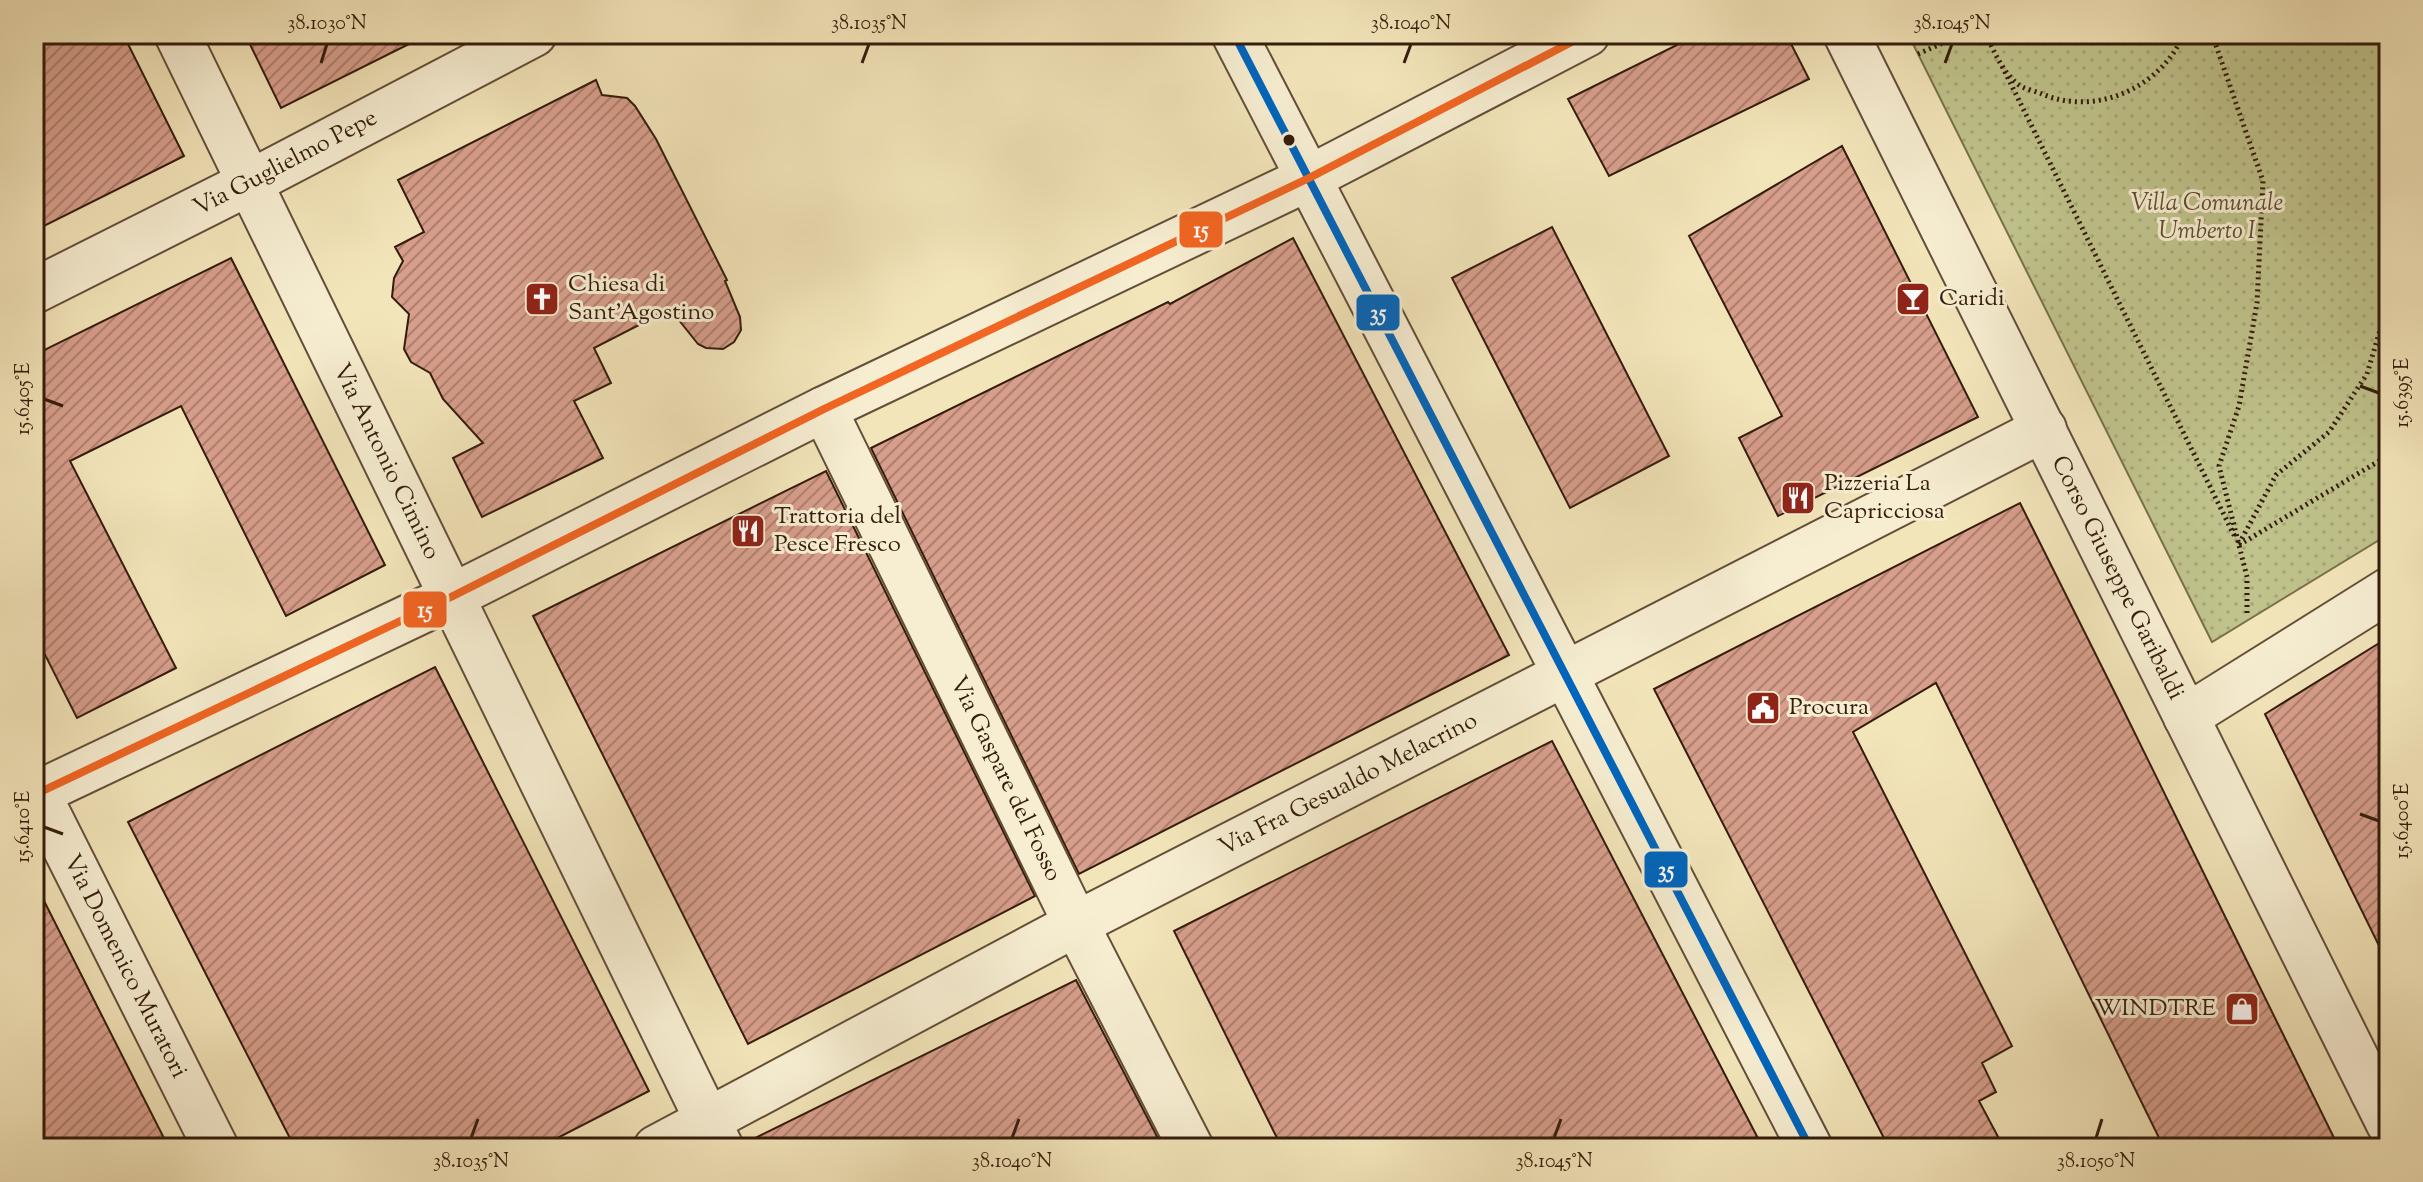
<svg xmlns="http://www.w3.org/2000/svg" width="2423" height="1182" font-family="'Sorts Mill Goudy',serif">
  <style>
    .park { fill: url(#park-dots); stroke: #7a704c; stroke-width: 2 }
    .building { fill: url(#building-hatch); stroke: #341c0c; stroke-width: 2 }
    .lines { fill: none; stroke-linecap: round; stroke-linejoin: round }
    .pedestrian-casing { stroke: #644e38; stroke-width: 48 }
    .minor-casing { stroke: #644e38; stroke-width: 48 }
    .path { stroke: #341c0c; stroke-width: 5; stroke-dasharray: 2 4; stroke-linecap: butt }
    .pedestrian { stroke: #f7eed2; stroke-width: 44 }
    .minor { stroke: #f7eed2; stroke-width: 44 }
    .bus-1-casing { stroke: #f7eed2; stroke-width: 14 }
    .bus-2-casing { stroke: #f7eed2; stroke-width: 14 }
    .bus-1 { stroke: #0065bd; stroke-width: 8 }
    .bus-2 { stroke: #f26522; stroke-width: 8 }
    .ticks { fill: none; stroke: #341c0c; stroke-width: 3 }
    .bus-dot { fill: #341c0c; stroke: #f7eed2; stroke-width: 3 }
    .labels { text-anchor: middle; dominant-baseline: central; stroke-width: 6; stroke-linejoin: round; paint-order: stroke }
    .street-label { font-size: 24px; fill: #341c0c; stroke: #f7eed2 }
    .park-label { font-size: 24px; font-style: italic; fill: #5e4e32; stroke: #f7eed2 }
    .poi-label { font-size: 24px; fill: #341c0c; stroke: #f7eed2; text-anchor: start }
    .line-badge { stroke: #f7eed2; stroke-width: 3 }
    .badge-label { font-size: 22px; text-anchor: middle; font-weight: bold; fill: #fff }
    .neatline { fill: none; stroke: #341c0c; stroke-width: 3 }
    .ticks-label { font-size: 20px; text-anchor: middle; fill: #341c0c }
  </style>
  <defs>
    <pattern id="park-dots" width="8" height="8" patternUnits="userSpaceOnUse" patternTransform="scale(2)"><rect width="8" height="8" fill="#c0c38c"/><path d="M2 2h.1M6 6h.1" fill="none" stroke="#a6a778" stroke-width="1.8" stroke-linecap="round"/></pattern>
    <pattern id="building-hatch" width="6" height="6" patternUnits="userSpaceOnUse" patternTransform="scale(2)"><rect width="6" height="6" fill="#d79e8b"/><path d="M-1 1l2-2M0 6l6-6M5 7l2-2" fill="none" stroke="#af8070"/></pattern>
  </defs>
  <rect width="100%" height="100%" fill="#f3e5ba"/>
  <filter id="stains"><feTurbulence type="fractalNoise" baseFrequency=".0025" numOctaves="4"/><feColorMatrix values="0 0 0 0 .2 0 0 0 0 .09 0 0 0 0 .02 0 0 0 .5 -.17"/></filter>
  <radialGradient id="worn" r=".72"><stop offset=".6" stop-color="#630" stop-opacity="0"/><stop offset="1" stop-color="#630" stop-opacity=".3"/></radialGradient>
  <path class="park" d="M1908,34H2389V534L2212,642Z"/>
  <path class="building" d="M34,34H123L184,156L34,231Z
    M245,34H429L281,108Z
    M1699,34H1786L1809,79L1609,176L1568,99Z
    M596,80L602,95L627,98L635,106L656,139L727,280L725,281L740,317L741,330L734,342L723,349L706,348L698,344L670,309L594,348L611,383L574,401L603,458L482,517L453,458L483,443L443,399L430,373L411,362L404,349L409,314L392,297L394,278L403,261L395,247L424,232L398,180Z
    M1842,146L1978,417L1778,516L1739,438L1782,416L1689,236Z
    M1552,227L1669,456L1570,508L1452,278Z
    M1293,238L1509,655L1079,874L871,448L1168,302L1170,304Z
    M231,258L385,565L286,616L181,406L70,461L176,668L77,718L34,633V355Z
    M826,471L1035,896L748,1044L533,616Z
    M2020,503L2118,699L2339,1148H2164L1936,683L1853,732L2012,1046L1982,1063L1996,1092L1979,1101L2004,1148H1889L1654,689Z
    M2389,637V966L2265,714Z
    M435,667L649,1091L538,1148H295L128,822Z
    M1552,741L1763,1148H1282L1174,931Z
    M34,881L98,1008L169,1148H34Z
    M1076,980L1163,1148H746L745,1143Z"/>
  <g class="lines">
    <g class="pedestrian-casing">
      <g id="pedestrian">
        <path id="s1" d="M1846,34L2389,1124"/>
      </g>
    </g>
    <g class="minor-casing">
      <g id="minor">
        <path id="s2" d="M177,34L721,1148"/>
        <path d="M1234,34L1810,1148"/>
        <path id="s3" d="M34,291L251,182L534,34"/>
        <path id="s4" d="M824,409L1076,924L1191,1148"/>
        <path d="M2186,717L2389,590"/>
        <path id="s5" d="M34,786L216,1148"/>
        <path d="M34,795L451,597L824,409L1309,178L1587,34"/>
        <path d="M2373,1092L2389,1079"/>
        <path id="s6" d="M656,1148L1076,924L2044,429"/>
      </g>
    </g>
    <path class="path" d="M1986,34C1994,52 2003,73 2019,85C2025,89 2035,91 2042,94C2097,117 2161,87 2184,34
      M2212,34L2263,181L2257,303L2239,406L2219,466L2247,577V616
      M1918,54L1963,34
      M2002,66L2235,537
      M2239,544L2276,475L2329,432L2367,374L2389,300
      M2239,545L2389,455"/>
    <use href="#pedestrian" class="pedestrian"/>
    <use href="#minor" class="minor"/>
    <g class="bus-1-casing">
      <path id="bus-1" d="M1234,34L1810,1148"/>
    </g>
    <g class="bus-2-casing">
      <path id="bus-2" d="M34,795L451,597L824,409L1309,178L1587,34"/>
    </g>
    <use href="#bus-1" class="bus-1"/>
    <use href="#bus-2" class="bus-2"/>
  </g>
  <path class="ticks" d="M321,63L327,44M862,63L869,44M1404,63L1411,44M1945,63L1952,44M2360,386L2379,393M44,399L63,406M2360,814L2379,821M44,827L63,834M471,1138L478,1119M1012,1138L1019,1119M1554,1138L1561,1119M2096,1138L2102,1119"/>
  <defs>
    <g id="church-square" transform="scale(1.8)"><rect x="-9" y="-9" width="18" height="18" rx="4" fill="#8f2418" stroke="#f7eed2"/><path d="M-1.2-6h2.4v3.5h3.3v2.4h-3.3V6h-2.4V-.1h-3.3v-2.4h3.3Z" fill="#fff"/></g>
    <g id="bar-square" transform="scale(1.8)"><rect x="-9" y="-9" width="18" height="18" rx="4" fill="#8f2418" stroke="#f7eed2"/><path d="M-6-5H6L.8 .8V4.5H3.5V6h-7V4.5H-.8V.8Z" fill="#fff"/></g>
    <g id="restaurant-square" transform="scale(1.8)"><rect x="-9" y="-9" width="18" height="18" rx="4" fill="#8f2418" stroke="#f7eed2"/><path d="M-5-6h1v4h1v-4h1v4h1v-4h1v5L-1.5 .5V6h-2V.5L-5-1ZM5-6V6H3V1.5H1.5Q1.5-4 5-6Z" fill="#fff"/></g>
    <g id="civic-square" transform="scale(1.8)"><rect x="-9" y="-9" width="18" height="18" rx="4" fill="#8f2418" stroke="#f7eed2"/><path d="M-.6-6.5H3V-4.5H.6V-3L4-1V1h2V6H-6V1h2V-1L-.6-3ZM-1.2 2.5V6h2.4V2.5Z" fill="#fff"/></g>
    <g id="shop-square" transform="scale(1.8)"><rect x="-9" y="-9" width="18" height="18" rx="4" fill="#8f2418" stroke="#f7eed2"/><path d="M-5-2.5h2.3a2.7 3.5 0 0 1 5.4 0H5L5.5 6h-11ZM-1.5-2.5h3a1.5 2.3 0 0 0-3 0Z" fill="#fff"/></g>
  </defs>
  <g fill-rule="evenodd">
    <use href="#church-square" x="542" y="299"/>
    <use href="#bar-square" x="1913" y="299"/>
    <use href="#restaurant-square" x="1798" y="498"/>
    <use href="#restaurant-square" x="748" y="531"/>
    <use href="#civic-square" x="1763" y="708"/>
    <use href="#shop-square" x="2242" y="1009"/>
  </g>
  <circle class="bus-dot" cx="1289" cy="140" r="7"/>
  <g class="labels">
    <g class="street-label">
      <text stroke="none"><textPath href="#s3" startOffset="282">Via Guglielmo Pepe</textPath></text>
      <text stroke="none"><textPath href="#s2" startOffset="476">Via Antonio Cimino</textPath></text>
      <text stroke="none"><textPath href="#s1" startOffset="608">Corso Giuseppe Garibaldi</textPath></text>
      <text stroke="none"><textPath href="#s4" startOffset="412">Via Gaspare del Fosso</textPath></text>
      <text stroke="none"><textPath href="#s6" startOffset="782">Via Fra Gesualdo Melacrino</textPath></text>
      <text stroke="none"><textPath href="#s5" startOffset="202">Via Domenico Muratori</textPath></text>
    </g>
    <g class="park-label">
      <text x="2207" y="204">Villa Comunale<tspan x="2207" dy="28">Umberto I</tspan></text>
    </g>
    <g class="poi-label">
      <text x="568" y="285">Chiesa di<tspan x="568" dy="28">Sant'Agostino</tspan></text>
      <text x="1939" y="299">Caridi</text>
      <text x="1824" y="484">Pizzeria La<tspan x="1824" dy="28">Capricciosa</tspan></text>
      <text x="774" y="517">Trattoria del<tspan x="774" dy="28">Pesce Fresco</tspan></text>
      <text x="1789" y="708">Procura</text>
      <text x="2216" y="1009" text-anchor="end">WINDTRE</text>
    </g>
  </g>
  <g class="line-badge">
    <rect x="1178" y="210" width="46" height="39" rx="8" fill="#f26522"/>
    <rect x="1355" y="293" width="46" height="39" rx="8" fill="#0065bd"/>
    <rect x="402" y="590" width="46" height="39" rx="8" fill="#f26522"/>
    <rect x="1643" y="850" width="46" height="39" rx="8" fill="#0065bd"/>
  </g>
  <g class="badge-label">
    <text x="1201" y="237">15</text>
    <text x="1378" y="320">35</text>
    <text x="425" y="617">15</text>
    <text x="1666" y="877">35</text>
  </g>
  <rect width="2423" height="1182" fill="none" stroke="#f3e5ba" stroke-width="88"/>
  <rect x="44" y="44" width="2335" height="1094" class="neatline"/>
  <g class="ticks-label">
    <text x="327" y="29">38.1030°N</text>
    <text x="869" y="29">38.1035°N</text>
    <text x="1411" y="29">38.1040°N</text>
    <text x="1952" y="29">38.1045°N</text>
    <text transform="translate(2401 393) rotate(-90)" y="7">15.6395°E</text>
    <text transform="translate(22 399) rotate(-90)" y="7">15.6405°E</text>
    <text transform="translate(2401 821) rotate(-90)" y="7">15.6400°E</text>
    <text transform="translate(22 827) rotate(-90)" y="7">15.6410°E</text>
    <text x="471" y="1167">38.1035°N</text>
    <text x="1012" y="1167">38.1040°N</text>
    <text x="1554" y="1167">38.1045°N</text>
    <text x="2096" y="1167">38.1050°N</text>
  </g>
  <rect width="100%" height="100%" filter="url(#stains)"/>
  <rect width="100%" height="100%" fill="url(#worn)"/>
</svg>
